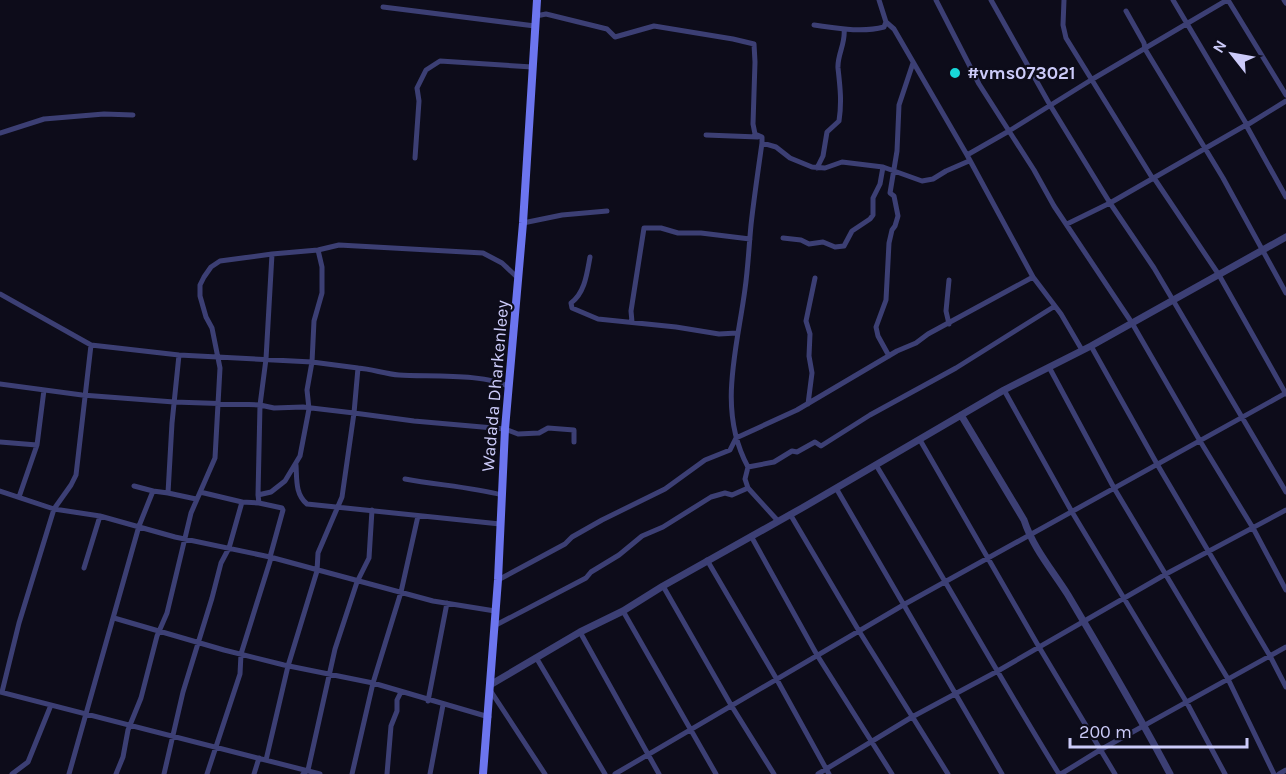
<svg xmlns="http://www.w3.org/2000/svg" width="1286" height="774" font-family="Karla,sans-serif">
  <style>
    .lines { fill: none; stroke-linecap: round; stroke-linejoin: round }
    .minor { stroke: #3c3f74; stroke-width: 5 }
    .tertiary { stroke: #3c3f74; stroke-width: 7 }
    .secondary { stroke: #6c75ef; stroke-width: 8 }
    .poi-dot { fill: #18d7d9; stroke: #0d0c1a; stroke-width: 2 }
    .labels { text-anchor: middle; dominant-baseline: central; stroke-width: 4.5; stroke-linejoin: round; paint-order: stroke }
    .poi-label { font-size: 18px; font-weight: bold; fill: #cccbf9; stroke: #0d0c1a; text-anchor: start }
    .street-label { font-size: 18px; fill: #cccbf9; stroke: #0d0c1a }
  </style>
  <rect width="100%" height="100%" fill="#0d0c1a"/>
  <g class="lines">
    <path class="minor" d="M879,0L886,22L894,29L967,155L1033,277L1061,314L1082,350
      M936,0L979,84L1009,131L1091,80L1227,0
      M991,0L1050,105L1110,203L1154,268L1286,492
      M1064,0L1063,25L1066,38L1153,179
      M1173,0L1247,125H1246L1286,197
      M1228,0L1286,95
      M1284,0L1286,3
      M383,7L535,26
      M1126,11L1144,43L1145,49L1223,178L1286,293
      M536,16L546,14L607,29L615,37L654,26L733,39L754,44L755,62L753,124L755,134L762,137V143C758,171 754,198 751,225C749,246 748,268 745,289C737,350 717,410 748,467L745,479L748,488L778,521
      M814,25C836,28 861,33 884,27L886,22
      M1247,125L1286,101
      M0,133L44,119L104,114L133,115
      M706,135L758,137
      M762,143L776,147L790,158L812,167L825,168L842,162L883,167L922,181L933,179L946,171L969,161
      M967,155L1009,131L1034,170L1054,206L1132,323L1200,441L1253,528L1286,590
      M415,158L419,101L417,88L426,70L440,61L532,67
      M817,168L823,156L827,132L839,121C842,102 840,86 838,68C837,55 846,43 844,29
      M1154,178L1219,275L1286,394
      M523,223L562,215L607,211
      M1067,224L1110,203L1246,125
      M783,238L801,240L809,244L823,242L835,247L844,246L852,231L870,219L873,215V198L880,184L883,167
      M590,257C587,273 585,293 571,303L572,308L598,319L676,327L719,334L737,333
      M949,280L946,311L949,324
      M0,294L91,345L179,355L312,362L358,368
      M632,322L631,311L644,228H661L678,233H701L750,239
      M1091,346L1157,464L1270,656L1286,687
      M889,356L878,336L876,327L886,300L889,243L892,230L895,226L898,216L894,196L890,193L897,151L899,105L913,63
      M1049,367L1114,488L1228,679L1274,774
      M0,384L82,395L174,402L260,405L266,359L272,254
      M1004,390L1072,512L1187,703L1225,774
      M808,404L812,373L809,356L810,334L806,321L815,278
      M920,440L1039,647L1115,774
      M0,442L37,445
      M296,465C297,479 295,494 307,504L500,524
      M876,465C938,567 996,672 1059,774
      M748,467L774,462L792,451L797,452L815,442L821,446L870,415L956,368L1055,306
      M405,479C437,485 472,487 502,495
      M134,486L153,491
      M836,488L1002,774
      M0,491L54,509L100,516L175,537L270,557L433,601L495,611
      M200,492L242,502L259,503
      M168,493L196,499
      M258,495L260,405L274,408L303,407L354,413L358,368C372,369 385,374 399,375C428,377 486,373 509,387
      M19,497L37,445L44,390
      M790,514L859,631L948,774
      M751,536L817,655L892,774
      M270,557L283,510L282,508L259,503L258,495L271,492L285,481L300,456L309,409L307,390L312,362L314,321L322,293V267L318,250
      M707,560L776,678L829,774
      M84,568L100,516
      M498,580L565,544L572,537L602,520L665,489L705,460L730,450L736,438L797,410L897,351L916,343L928,334L1033,277
      M663,586L731,705L774,774
      M623,611L716,774
      M114,618L224,650L284,665L373,683L489,717
      M494,626L586,578L591,572L619,555L642,536L663,527L711,497L725,493L732,495L748,488
      M580,632L659,774
      M537,659L605,774
      M490,690L545,774
      M0,692L320,774
      M2,692L19,623L54,509L71,485L76,475L91,345
      M428,701L447,603
      M266,760L288,666L317,571L318,553L342,497L354,413L414,421L505,429L518,434L539,433L548,428L574,430V442
      M12,774L28,762L51,705
      M69,774L139,526L153,491L168,493L172,423L179,355
      M116,774L123,757L128,730L141,698L157,636L167,613L191,513L215,458L220,368L212,328L206,317L200,296V285L204,277L211,267L220,261L272,254L318,250L339,245L483,253L502,263L519,279
      M164,774L183,692L212,598L221,563L229,548L242,502
      M207,774L240,674L241,654L271,558
      M254,774L259,758
      M303,774L308,770L335,649L357,582L369,558L372,510
      M352,774L373,683L401,592L418,516
      M387,774L391,726L397,711V700L401,692
      M430,774L443,705
      M615,774L905,604L1286,393
      M818,774L912,717L996,672L1166,574L1286,510
      M1061,774L1100,750L1286,647
      M1279,774L1286,770"/>
    <path class="tertiary" d="M961,415L1024,520C1033,548 1053,571 1068,595C1103,654 1138,713 1170,774
      M490,685L580,632L623,611L663,586L802,508L1004,390L1091,346L1286,237"/>
    <path class="secondary" d="M483,774L498,580L505,429L523,223L537,0"/>
  </g>
  <circle class="poi-dot" cx="955" cy="73" r="6"/>
  <g class="labels">
    <g class="poi-label">
      <text x="967" y="73">#vms073021</text>
    </g>
    <g class="street-label">
      <text transform="translate(495 386) rotate(-85)">Wadada Dharkenleey</text>
    </g>
  </g>
  <g transform="translate(1232 54) rotate(301)" stroke="#0d0c1a" stroke-width="4.5" paint-order="stroke">
  <path d="M0-4.5L10 22L0 15L-10 22Z" fill="#cccbf9"/>
  <text y="-9" font-size="16" font-weight="bold" text-anchor="middle" fill="#cccbf9">N</text>
  </g>
  <path d="M1070 738v9h177v-9" fill="none" stroke="#cccbf9" stroke-width="3"/>
  <text x="1079" y="738" font-size="18" fill="#cccbf9" stroke="#0d0c1a" stroke-width="4.5" paint-order="stroke">200 m</text>
</svg>
